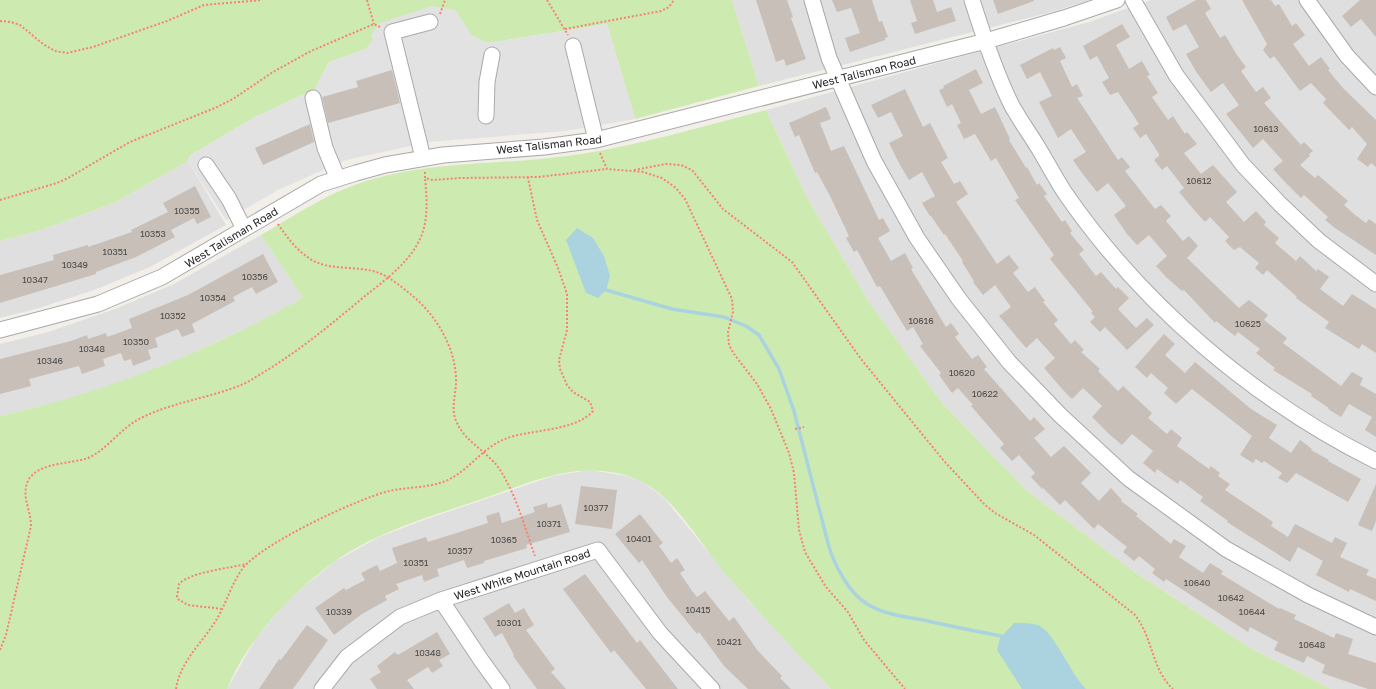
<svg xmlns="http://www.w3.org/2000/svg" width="1376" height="689" font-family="'Golos Text',sans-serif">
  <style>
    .residential { fill: #e0dfdf }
    .grass { fill: #cdebb0 }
    .parking { fill: #e2e2e2 }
    .water { fill: #aad3df }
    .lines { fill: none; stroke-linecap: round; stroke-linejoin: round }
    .stream { stroke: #aad3df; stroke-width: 3.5 }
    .building { fill: #c7bfb8 }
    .minor-casing { stroke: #a9a9a9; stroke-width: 17 }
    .path { stroke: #fa8072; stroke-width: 2; stroke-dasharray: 2 2; stroke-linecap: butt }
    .minor { stroke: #fff; stroke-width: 15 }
    .labels { text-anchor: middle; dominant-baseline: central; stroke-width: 3.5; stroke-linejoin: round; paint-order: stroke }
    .number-label { font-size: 9px; fill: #4b4948 }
    .street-label { font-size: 11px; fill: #222; stroke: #fff }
  </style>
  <rect width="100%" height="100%" fill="#f2efe9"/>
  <path class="residential" d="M732,0H1090L1052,12L759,86Z
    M1151,0H1376V689H1331L1250,648L1136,573L1027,491L942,403L869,302L807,198L766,110L1089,22Z
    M188,161L226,225L150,267L94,290L39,308L0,318V241L41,230L114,203Z
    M261,235L304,298L262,321L171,363L126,381L79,397L0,416V344L48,332L115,309L174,284Z
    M590,470L626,476L643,482L664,498L747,599L831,689H227L256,638L289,599L334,562L379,537L424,520L553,476Z"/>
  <path class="grass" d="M0,0H732L759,86L635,119L607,24L488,43L472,36L455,10L373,40L366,49L329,62L315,89L255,117L189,156L188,161L114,203L41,230L0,241Z
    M766,110L807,198L869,302L942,403L1027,491L1136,573L1250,648L1331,689H831C794,650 758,612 723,571C700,543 675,498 642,482C623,472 599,469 578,471C547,474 517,487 488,497C436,515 379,530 334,562C291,593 247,640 227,689H0V416C108,392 206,352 303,298L261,235C294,216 324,195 360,183C432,159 508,166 581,154C644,144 705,126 766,110Z"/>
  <path class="parking" d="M432,6L455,10L472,36L488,43L607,24L635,119L565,131L429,142L346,160L278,190L226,220L188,161L189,156L255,117L315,89L329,62L366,49L373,40L371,35L380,23Z"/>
  <path class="water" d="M577,228L593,238L604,256L610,276L606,290L598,298L586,293L566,240Z
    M1014,623C1022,623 1031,623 1038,625C1053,630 1072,676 1086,689H1022L997,650L1000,638Z"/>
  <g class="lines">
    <path class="stream" d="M606,290L672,309L724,317L746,326L759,335L779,369L794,411L829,547C835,566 849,593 867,604C883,614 905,617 923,620C949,626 975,631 1001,636L1005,639"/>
  </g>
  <path class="building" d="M756,0H787L793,17L791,18L806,59L786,66L784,59L776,62Z
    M832,0H872L879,22L882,21L888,37L885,38V40L850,52L845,38L860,33L851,8L837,12Z
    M910,0H933L937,12L951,7L956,21L915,34L911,23L917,21Z
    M993,0H1034V1L998,14Z
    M1196,0H1206L1211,9L1205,13L1220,38L1225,35L1237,55L1246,67L1241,71L1256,92L1263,87L1271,98L1264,103L1301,145L1304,142L1313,151L1309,154L1310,156L1300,165L1315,178L1318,175L1348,201L1344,205L1354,214L1366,223L1369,219L1376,224V255L1335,228L1325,220L1328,217L1304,195L1301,198L1286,183L1273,169L1283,161L1263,139L1253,148L1226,114L1239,105L1223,83L1211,92L1197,73L1186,54L1199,47L1186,24L1173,31L1166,17Z
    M1242,0H1271L1275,6L1279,4L1292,26L1296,23L1305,35L1293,44L1309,66L1321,57L1330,69L1328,70L1343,88L1376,120V167L1371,163L1368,167L1357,159L1367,144L1352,127L1349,130L1323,103L1326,99L1311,83L1300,91L1274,56L1270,59L1263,50L1267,44Z
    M1360,0H1376V37L1361,19L1351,27L1342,16Z
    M1122,24L1130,37L1116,45L1129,69L1142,61L1150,75L1147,76L1158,93L1152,97L1168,120L1173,116L1185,134L1187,132L1197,144L1184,153L1201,174L1213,165L1237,192L1226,202L1244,222L1256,211L1266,222L1264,225L1279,238L1275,243L1296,261L1300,256L1316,271L1318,269L1329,277L1320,289L1343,306L1352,294L1376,309V353L1362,344L1359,349L1325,328L1329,322L1296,298L1297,297L1267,270L1263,275L1255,268L1259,263L1240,247L1234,250L1225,241L1229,237L1210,217L1205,222L1195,211L1179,192L1184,188L1167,166L1162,170L1154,160L1159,156V154L1146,134L1140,138L1133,128L1139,124L1118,92L1110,95L1102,82L1109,78L1097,56L1090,60L1083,46Z
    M1060,47L1066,58L1060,61L1072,87L1077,84L1083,96L1077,98L1118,160L1122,157L1130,167L1125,171L1155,209L1161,205L1171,216L1166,221L1183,241L1189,236L1198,246L1187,258L1239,308L1249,300L1268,315L1264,320L1287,338L1283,343L1341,386L1352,372L1363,378L1360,385L1376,394V437L1365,430L1372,417L1349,404L1341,417L1328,409L1329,408L1311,396L1312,394L1273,370L1275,368L1256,353L1260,349L1238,332L1235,336L1216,321L1215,323L1184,290L1182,291L1166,277L1156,266L1167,256L1149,235L1137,245L1127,234L1114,215L1126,206L1108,183L1097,192L1082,173L1073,160L1086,152L1071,129L1058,138L1039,102L1052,96L1040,72L1027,79L1020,65L1053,48L1054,50Z
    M976,69L983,83L969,90L981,114L995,107L1010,139L1009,140L1026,168L1027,167L1037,185L1039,183L1047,194L1044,196L1062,222L1065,220L1072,231L1070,233L1084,250L1079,254L1096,276L1101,272L1116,289L1118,287L1129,298L1118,309L1136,328L1147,318L1154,325L1127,350L1105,327L1100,332L1090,322L1095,317L1091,313L1093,312L1050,259L1054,255L1015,200L1019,198L996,158L991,161L975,134L964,139L957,125L961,123L952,104L947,107L939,90L944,88L943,86Z
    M392,70L400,103L328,123L322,97L358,87L356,81Z
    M905,89L923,127L930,123L948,158L941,162L954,184L960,181L968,194L956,202L997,264L1009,255L1019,268L1013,273L1028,292L1035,287L1045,301L1043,302L1058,320L1054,324L1071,344L1075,340L1084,350L1081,352L1100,369L1098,371L1118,391L1123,386L1152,413L1148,418L1167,434L1171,429L1182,438L1177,446L1209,469L1211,466L1220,473L1218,476L1230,484L1225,490L1273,522L1271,526L1288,537L1295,524L1332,543L1335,537L1347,543L1340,557L1369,570L1366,575L1376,579V601L1350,589L1349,592L1316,575L1323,561L1298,547L1290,562L1227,522L1228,521L1200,501L1203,497L1180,480L1178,484L1157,469L1155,473L1143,463L1153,451L1132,434L1122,445L1109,434L1092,417L1102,406L1083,388L1072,399L1063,390L1044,368L1055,358L1037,338L1026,348L999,316L1011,307L995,285L983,295L973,282L974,281L962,262L963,261L945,234L944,235L931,216H930L922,203L935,196L922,172L909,180L899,163L889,143L903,136L891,112L878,118L871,105Z
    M826,107L831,119L820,123L831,151L844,146L879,220L883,218L890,231L878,238L891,261L905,253L913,268L911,269L946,327L951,323L959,334L955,337L972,359L978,355L987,367L984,369L1030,421L1034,417L1045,429L1034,438L1051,457L1064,446L1091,473L1081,483L1099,501L1111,488L1122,500L1121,501L1138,514L1136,516L1171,544L1174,539L1186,546L1179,557L1203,573L1210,563L1223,571L1221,574L1279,609L1280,608L1296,615L1294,619L1334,638L1336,633L1353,639L1348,654L1376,663V689H1368L1322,673L1325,665L1307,656L1304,663L1274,650L1278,642L1250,627L1248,632L1166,579L1164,582L1152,573L1155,569L1139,556L1134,561L1123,552L1127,547L1098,524L1094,529L1065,500L1060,505L1043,488L1042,489L1031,477L1035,473L1019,455L1012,461L1000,448L1004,444L971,406L973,405L958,388L952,393L939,375L941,373L920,346L923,344L913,327L907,331L880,286L877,287L857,250L854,252L846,238L849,236L830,196L817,172L815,173L799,135L795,137L789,123Z
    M310,124L314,142L263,165L255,148Z
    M195,186L211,217L197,224L194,218L171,230L175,237L136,257L96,272V274L0,303V275L54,260L53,255L88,245V247L132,232L131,230L168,212L163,203Z
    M263,254L278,282L256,294L252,287L233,297L235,301L192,324L195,332L182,337L178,329L155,338L158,347L148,350L151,359L133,366L131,359L124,361L121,353L103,359L105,366L82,374L79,366L29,379L31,386L0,394V359L71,341L87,335L88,339L106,333L107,337L132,328L129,319L188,295Z
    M1164,334L1175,344L1165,355L1185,373L1195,362L1251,409L1277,425L1269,438L1291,453L1300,440L1312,449L1311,450L1329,460L1328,461L1361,479L1348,502L1296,473L1287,483L1278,478L1282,473L1264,461L1262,463L1256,459L1253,463L1240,455L1252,436L1192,389L1176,404L1164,393L1168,388L1151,373L1147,378L1135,367Z
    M1376,484V521L1372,531L1358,525Z
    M581,486L617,490L612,529L575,524Z
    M547,503L548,508L561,504L570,532L526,545L527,548L484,561V563L467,568L464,560L437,569L439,576L424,582L422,575L396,584L399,589L385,596L387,600L362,614L334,635L315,608L344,588L346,590L365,580L361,573L377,565L380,571L397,563L392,548L426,537L428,542L488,523L486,516L499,512L502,523L535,512L533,507Z
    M640,514L663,543L659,546L671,563L677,558L685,570L680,573L692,591L697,597L705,591L729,621L734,617L758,651L782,676L780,678L791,689H748L724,666L699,632L697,634L667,597L642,560L639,563L615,534Z
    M585,574L637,643L640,640L678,689H646L614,650L611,653L563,589Z
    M509,603L515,613L524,608L534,625L526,630L555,669L551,672L566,689H537L513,656L514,655L502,633L495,637L483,618Z
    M307,625L328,640L293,689H259L279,659L281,660Z
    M437,632L450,654L439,660L443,666L432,673L428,667L407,680L414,689H377L370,679L381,672L377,666L395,652L398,655Z"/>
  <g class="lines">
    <g class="minor-casing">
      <path id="minor" d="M812,0L829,58L874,161L917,238L959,299L1009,362L1060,415L1128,478L1226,549L1308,595L1376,627
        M972,0C983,35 995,71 1011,104C1019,119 1030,134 1039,149C1048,164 1056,179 1065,193C1143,306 1254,400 1376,461
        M1133,0L1176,75L1243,165L1280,204L1319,241L1376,284
        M1307,0L1347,56L1376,87
        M573,46L596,140
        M313,98L325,148L338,179
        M486,116L487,82L492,55
        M423,158L392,32L430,22
        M206,165L229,199L244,229
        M0,330L98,304L162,277L321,184L356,173L385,165L443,155L544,147L596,140L986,41L1064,18L1117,0
        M441,600L481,660L502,689
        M322,689L347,657L400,617L441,600L598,550L660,633L712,689"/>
    </g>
    <path class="path" d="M367,0L374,24
      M547,0L568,35
      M440,14L445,0
      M0,21L11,22L20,25L43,44L55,51L67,53L93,47L167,21L204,5L262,0
      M565,29L661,11L669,7L674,0
      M600,153L607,169L643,172L662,178L676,188L685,199L732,299L733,312L728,332L729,345L734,354L757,384L771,409L789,453L794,473L799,530L805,552L826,587L848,612L864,640L905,689
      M634,170L666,164L681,165L692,170L723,209L792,262L861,359L944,461L985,505L995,513L1034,535L1134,614C1153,636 1151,669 1173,689
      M425,172V178L433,180L460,178L538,177L607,169
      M0,200L57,183L68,178L130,142L215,108L233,99L273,72L311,51L374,24L380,27
      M278,224C286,236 295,248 306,256C327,273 356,264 379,273C389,277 401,286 409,293C435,313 456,347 456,381C456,396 450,409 457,423C465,441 486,451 498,467C516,493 524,526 535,556
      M795,429L804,427
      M222,609L188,605L179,600L177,597L179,584C190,572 230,568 247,564
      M0,650L6,635L31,526C31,509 20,495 29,479C40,462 71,464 88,458C107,450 121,427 143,417C174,402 209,398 241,385C251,381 260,374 269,369C304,347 334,322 365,296C384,281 407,264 418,243C429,223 427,200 425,178
      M176,689C180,662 201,644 215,622C226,605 231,584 243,568C263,543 357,499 389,491C407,487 426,488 443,482C468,473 481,448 505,439C529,429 575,432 593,411L590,402L573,392L567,385L560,369L559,360L567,330V294L558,268L537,220L528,178"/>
    <use href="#minor" class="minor"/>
  </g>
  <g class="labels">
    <g class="number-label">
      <text x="1266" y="128">10613</text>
      <text x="1199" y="180">10612</text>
      <text x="187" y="210">10355</text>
      <text x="153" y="233">10353</text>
      <text x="115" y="251">10351</text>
      <text x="75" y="264">10349</text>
      <text x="255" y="276">10356</text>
      <text x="35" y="279">10347</text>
      <text x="213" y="297">10354</text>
      <text x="173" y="315">10352</text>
      <text x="921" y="320">10616</text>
      <text x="1248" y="323">10625</text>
      <text x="136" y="341">10350</text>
      <text x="92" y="348">10348</text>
      <text x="50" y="360">10346</text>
      <text x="962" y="372">10620</text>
      <text x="985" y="393">10622</text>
      <text x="596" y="507">10377</text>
      <text x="549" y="523">10371</text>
      <text x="639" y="538">10401</text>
      <text x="504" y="539">10365</text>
      <text x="460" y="550">10357</text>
      <text x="416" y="562">10351</text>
      <text x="1197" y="582">10640</text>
      <text x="1231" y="597">10642</text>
      <text x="698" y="609">10415</text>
      <text x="339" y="611">10339</text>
      <text x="1252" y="611">10644</text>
      <text x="509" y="622">10301</text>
      <text x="729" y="641">10421</text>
      <text x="1312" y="644">10648</text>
      <text x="428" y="652">10348</text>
    </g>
    <g class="street-label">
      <text transform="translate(864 72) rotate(-14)">West Talisman Road</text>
      <text transform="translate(549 144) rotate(-6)">West Talisman Road</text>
      <text transform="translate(231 237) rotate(-31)">West Talisman Road</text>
      <text transform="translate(522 574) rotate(-18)">West White Mountain Road</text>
    </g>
  </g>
</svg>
